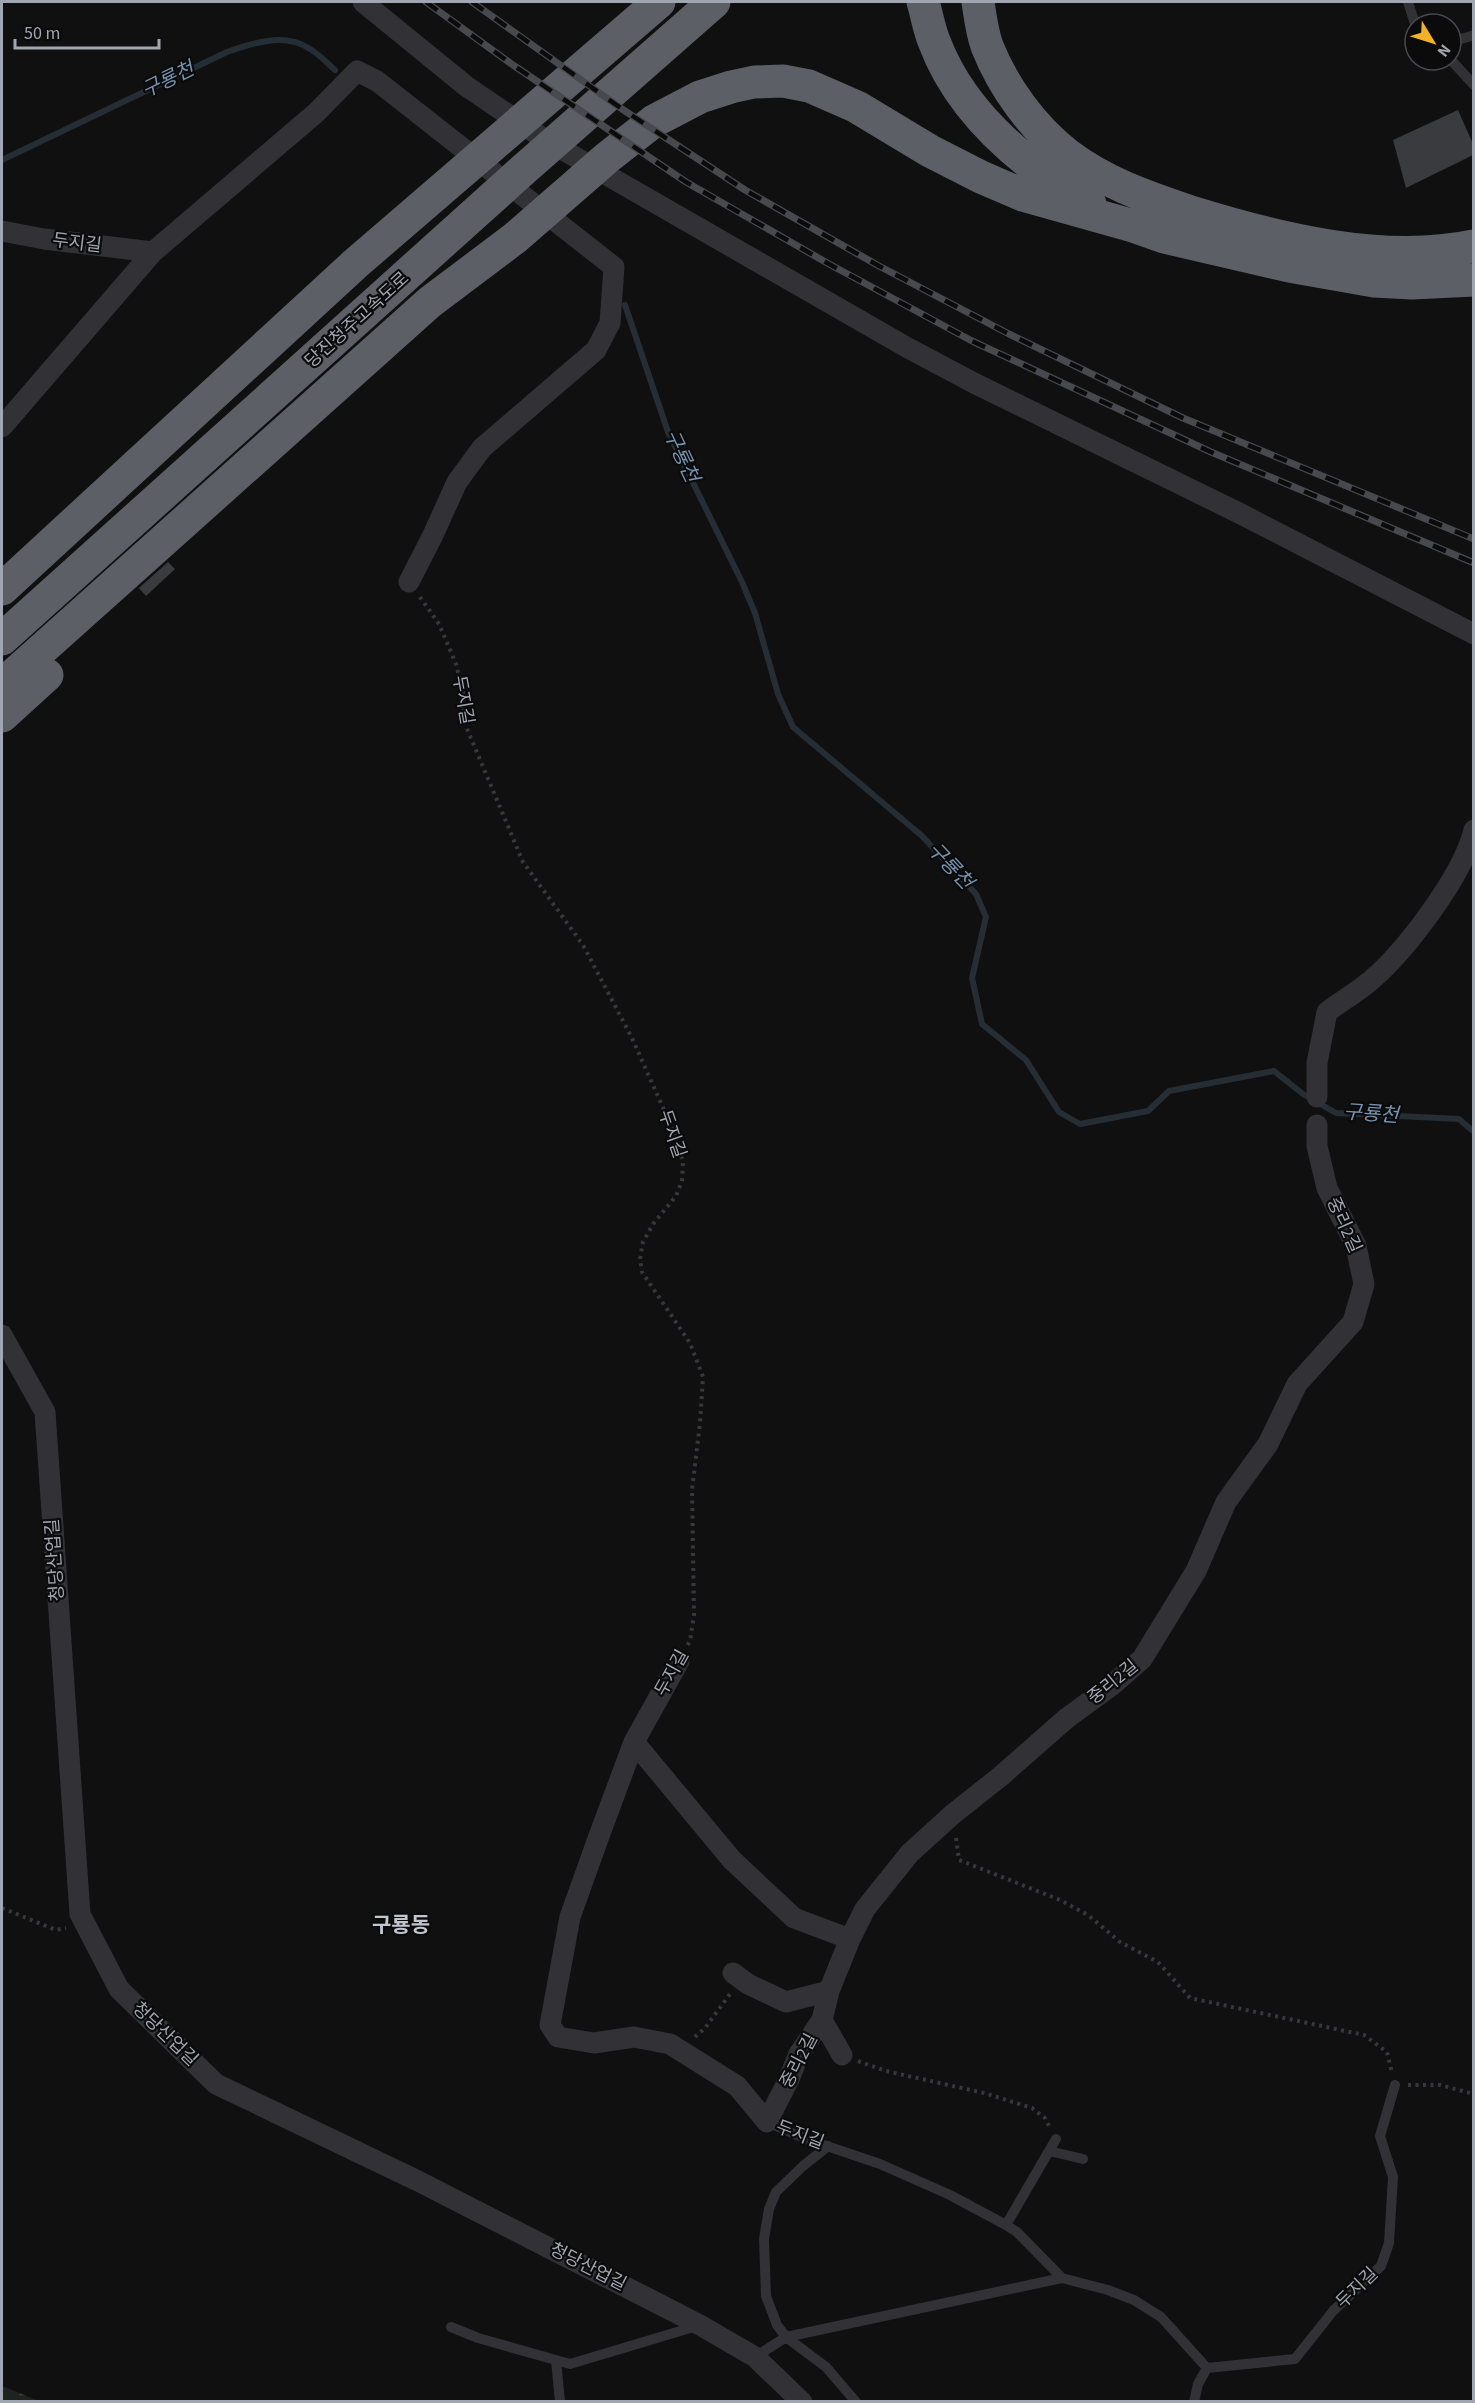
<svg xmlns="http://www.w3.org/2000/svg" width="1475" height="2403" font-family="'Source Sans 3','Noto Sans KR',sans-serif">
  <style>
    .forest { fill: url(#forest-firs) }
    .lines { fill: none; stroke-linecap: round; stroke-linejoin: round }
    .stream { stroke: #262e35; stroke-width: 6 }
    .building { fill: #3a3b3e }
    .path { stroke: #37383d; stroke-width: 4; stroke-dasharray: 3 4.5; stroke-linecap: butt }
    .service { stroke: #313136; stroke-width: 10 }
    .minor { stroke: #313136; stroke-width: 21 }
    .motorway { stroke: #5d5f67; stroke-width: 33 }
    .rail-casing { stroke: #48494f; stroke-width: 7 }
    .rail { stroke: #0b0b0c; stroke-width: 4.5; stroke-dasharray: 14; stroke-linecap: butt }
    .labels { text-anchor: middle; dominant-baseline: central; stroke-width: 4.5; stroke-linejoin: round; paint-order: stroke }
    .street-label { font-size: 18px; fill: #a0a6b2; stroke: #0b0b0c }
    .water-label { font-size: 20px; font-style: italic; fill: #7693af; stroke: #0b0b0c }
    .quarter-label { font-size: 21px; font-weight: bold; fill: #c1c5ce; stroke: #0b0b0c }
  </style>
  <defs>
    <pattern id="forest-firs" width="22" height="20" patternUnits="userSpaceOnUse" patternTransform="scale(1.5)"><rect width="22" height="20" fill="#1c241d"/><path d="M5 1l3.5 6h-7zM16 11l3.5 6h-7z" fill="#3a413b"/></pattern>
  </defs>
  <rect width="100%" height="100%" fill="#101011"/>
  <path class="forest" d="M2,2386L39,2401H2Z"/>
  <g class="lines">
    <path class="stream" d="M2,160L227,52C253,43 284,32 310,49C319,54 327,63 335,70
      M625,305L668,432L742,582L755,613L778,694L793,727L922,836L976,894L986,917L972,978L982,1024L1026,1060L1059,1112L1080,1124L1148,1111L1169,1091L1274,1071L1303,1094L1336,1113L1459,1119L1474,1132"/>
  </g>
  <path class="building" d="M1458,110L1473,144V155L1406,188L1393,140Z
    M168,562L175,569L146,596L139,588Z"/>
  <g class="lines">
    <path class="path" d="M420,597L439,624L456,664L463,693L465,724L523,862L583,945L632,1038L676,1137L683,1162L682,1181L676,1196L653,1224L643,1242L640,1259L642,1272L690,1343L703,1377L700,1423L692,1490L694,1615L690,1641L687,1646
      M956,1838L959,1860L1060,1900L1088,1915L1120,1942L1158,1962L1190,1998L1364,2035L1387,2052L1392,2073
      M2,1908L56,1930L66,1928
      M695,2037L705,2028L730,1994
      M858,2061L886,2071L984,2093L1032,2108L1045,2118L1050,2128
      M1408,2085H1440L1474,2094"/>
    <path class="service" d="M1408,2L1415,24
      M1451,42L1474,35
      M1451,60L1474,85
      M767,2122L806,2139L880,2164L950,2195L1006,2225L1017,2232L1062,2278L1108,2290L1134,2300L1161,2317L1207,2368L1198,2384L1194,2402
      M828,2146L803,2166L776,2192L769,2209L764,2239L766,2296L777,2325L786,2337L826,2367L856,2402
      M1049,2151L1083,2159
      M1006,2225L1056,2139
      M451,2327L478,2338L570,2364L697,2326
      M755,2357L786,2337L1062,2278
      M556,2360L560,2402
      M1207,2368L1295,2359L1333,2311L1381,2266L1389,2243L1393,2177L1380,2136L1395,2085"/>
    <path class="minor" d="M363,2L466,86L544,139L908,348L974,383L1241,514L1474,634
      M2,231L44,239L153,252
      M2,427L153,252L317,112L357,71L377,81L614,267L610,323L596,350L482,448L457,482L433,535L409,582
      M1317,1097V1063L1327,1012C1339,1003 1352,995 1364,986C1402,957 1463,876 1474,830
      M2,1335L45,1412L80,1914L119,1989L216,2084L418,2181L700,2325L755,2357L802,2402
      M679,1661L634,1742L599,1836L570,1917L550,2025L558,2037L594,2043L634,2037L670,2044L737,2086L767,2122L789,2079L799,2054L822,2020L829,1991L850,1939L865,1909L910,1853L953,1814L1001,1776L1067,1718L1111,1686L1142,1659L1196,1571L1226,1502L1268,1444L1297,1384L1353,1322L1364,1284L1356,1246L1327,1188L1317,1146V1125
      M634,1742L732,1860L794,1918L850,1939
      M733,1973L748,1984L786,2002L829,1991
      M822,2020L842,2055"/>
    <path class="motorway" d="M923,2C927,15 929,29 934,41C961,114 1025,166 1090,204
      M978,2C980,16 982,32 987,46C1003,87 1033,128 1068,155C1105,183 1147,197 1191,212C1278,239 1383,265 1474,246
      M2,589L355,264L659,2
      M2,639L523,170L714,2
      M2,685L430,302L515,238L608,157L654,121L700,97L731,87L754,82L783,81L809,86L857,107L930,151L981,177L1023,195L1130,225L1164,237L1289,266L1374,281L1412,283L1474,280
      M2,716L47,675"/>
    <g class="rail-casing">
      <path id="rail" d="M426,2L513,65L686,182L829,264L972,341L1211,452L1474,563
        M472,2L622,109L745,190L879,266L1009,334L1183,418L1474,539"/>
    </g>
    <use href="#rail" class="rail"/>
  </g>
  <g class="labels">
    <g class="street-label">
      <text transform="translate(77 243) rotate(7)">두지길</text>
      <text transform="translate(357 320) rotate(-42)">당진청주고속도로</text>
      <text transform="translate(463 700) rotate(80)">두지길</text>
      <text transform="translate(672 1134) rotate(71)">두지길</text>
      <text transform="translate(1344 1225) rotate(66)">중리2길</text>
      <text transform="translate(55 1560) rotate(-94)">청당산업길</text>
      <text transform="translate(672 1673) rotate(-61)">두지길</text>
      <text transform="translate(1113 1682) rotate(-39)">중리2길</text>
      <text transform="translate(165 2034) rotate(44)">청당산업길</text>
      <text transform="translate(799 2061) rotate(-62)">중리2길</text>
      <text transform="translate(800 2135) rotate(21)">두지길</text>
      <text transform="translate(588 2267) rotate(27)">청당산업길</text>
      <text transform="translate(1357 2288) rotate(-44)">두지길</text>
    </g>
    <g class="water-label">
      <text transform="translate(168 80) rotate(-26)">구룡천</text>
      <text transform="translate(681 456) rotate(65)">구룡천</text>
      <text transform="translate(950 866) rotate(47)">구룡천</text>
      <text transform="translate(1371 1114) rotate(4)">구룡천</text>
    </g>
    <g class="quarter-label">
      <text x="401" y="1925">구룡동</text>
    </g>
  </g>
  <rect width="1475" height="2403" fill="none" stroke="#a0a6b2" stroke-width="6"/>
  <g transform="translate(1433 42) rotate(128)"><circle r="28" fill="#0b0b0c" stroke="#47494e" stroke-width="1.5"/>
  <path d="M0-4.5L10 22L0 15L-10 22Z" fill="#f3b225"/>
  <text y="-9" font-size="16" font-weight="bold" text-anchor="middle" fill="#a0a6b2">N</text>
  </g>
  <path d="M15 39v9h144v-9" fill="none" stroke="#a0a6b2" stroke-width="3"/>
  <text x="24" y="39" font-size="18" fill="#a0a6b2" stroke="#0b0b0c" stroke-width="4.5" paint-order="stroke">50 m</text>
</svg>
